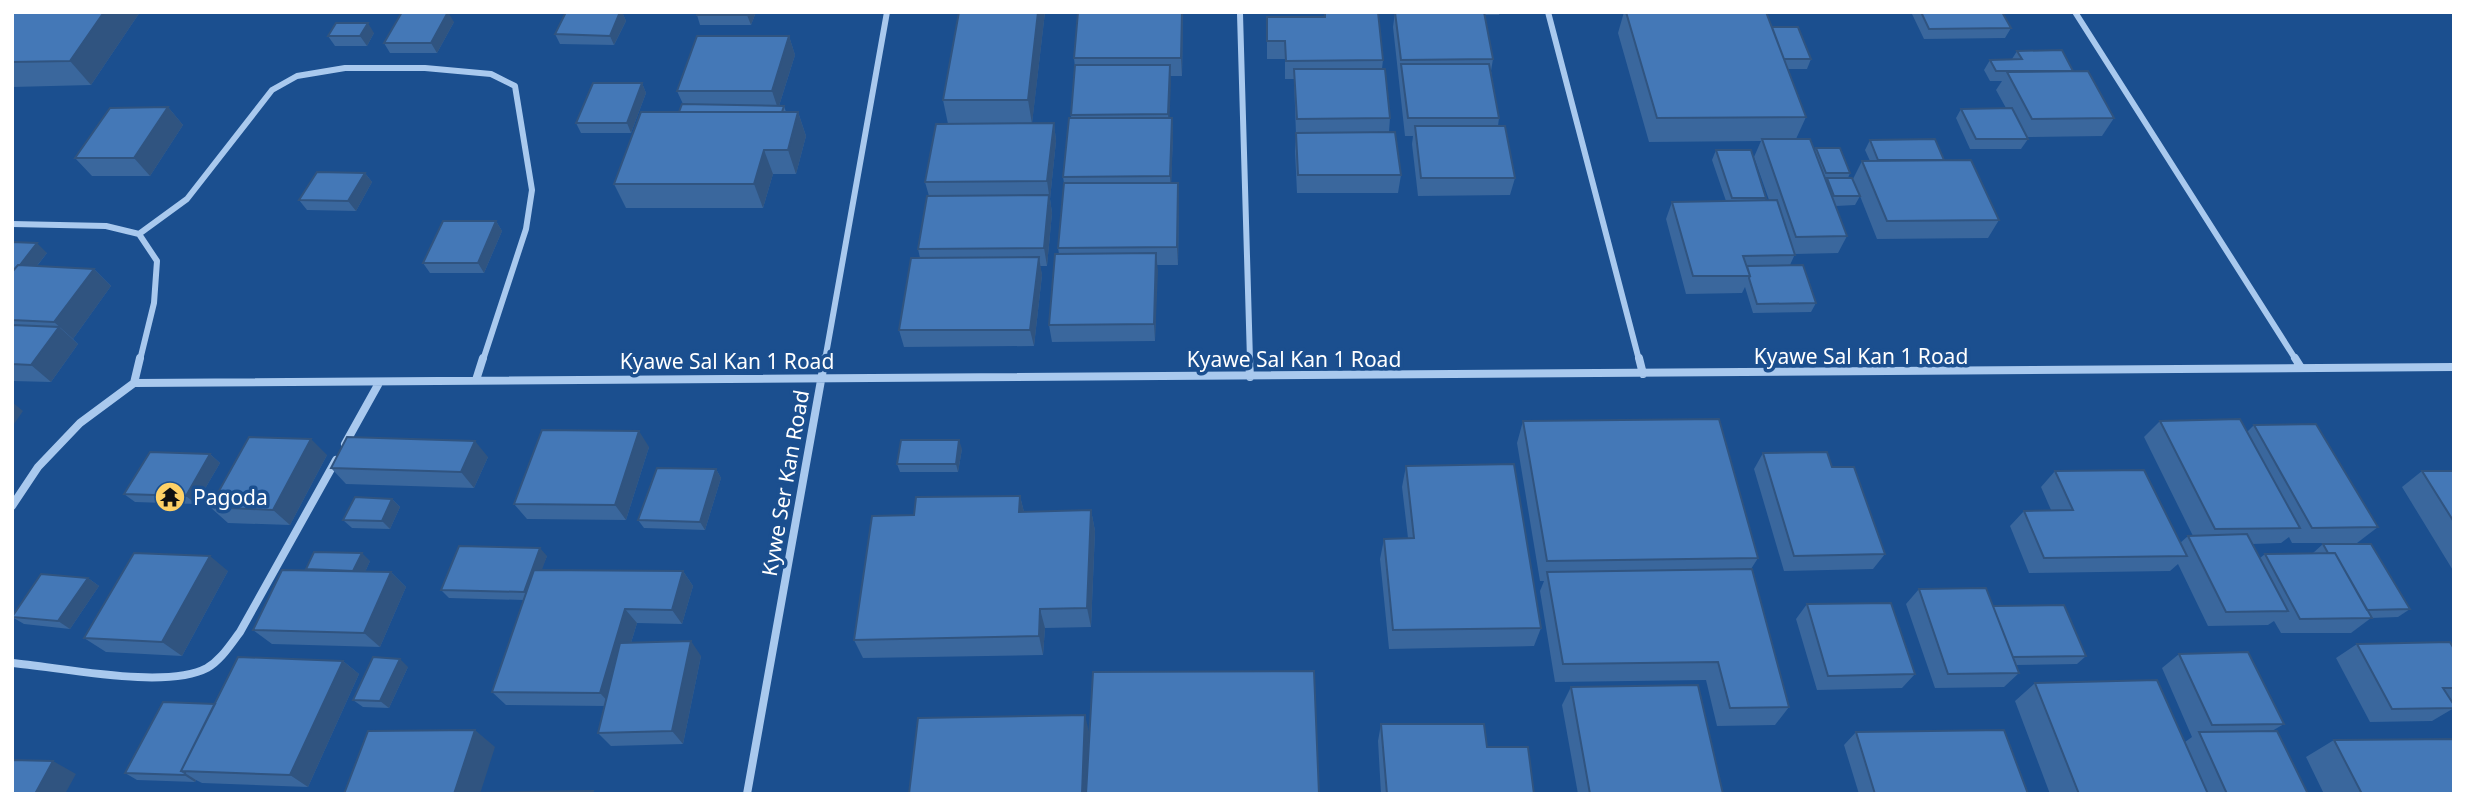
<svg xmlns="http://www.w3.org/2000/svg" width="2466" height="806" font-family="'Noto Sans',sans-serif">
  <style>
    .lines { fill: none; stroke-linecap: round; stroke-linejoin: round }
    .minor-far1 { stroke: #a9c9ee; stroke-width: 6 }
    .minor { stroke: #a9c9ee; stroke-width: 8 }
    .wall { fill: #3a679d }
    .shaded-wall { fill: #305480 }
    .building { fill: #4478b7; stroke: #305480; stroke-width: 2 }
    .labels { text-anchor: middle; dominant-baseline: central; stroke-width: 7; stroke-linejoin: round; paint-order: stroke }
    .street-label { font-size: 21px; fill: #fff; stroke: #1b4f8f }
    .poi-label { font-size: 21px; fill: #fff; stroke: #1b4f8f; text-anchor: start }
  </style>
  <rect width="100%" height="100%" fill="#1b4f8f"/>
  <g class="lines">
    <path class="minor-far1" d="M1548,12L1639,360
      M2075,12L2296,360
      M1240,14L1250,360
      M12,224L106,226L139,234
      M140,360L154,303L157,261L139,234L187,199L272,90L297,76L345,68H425L491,74L515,86L532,190L526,229L483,360
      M825,360L887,12"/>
    <path class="minor" d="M1249,358L1250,377
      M1639,358L1643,374
      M2295,358L2300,366
      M476,380L483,358
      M134,383L2454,367
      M345,444L379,383
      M12,506L38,467L80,423L134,383L140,358
      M12,663C60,667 165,690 207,668C221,660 230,645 240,632L336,460
      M747,794L825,358"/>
  </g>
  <path class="wall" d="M12,12H140L91,85L12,87Z
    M566,12H622L626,21L614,45L560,44L555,34Z
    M756,12L751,25H700L697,15Z
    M1045,12L1032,123H1054L1056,141L1050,199L1052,213L1047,266H1040L1042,275L1034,346L904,347L899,330L920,258L918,249L929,196L925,182L948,124L943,100Z
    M1183,12L1182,76H1170L1169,118H1172L1173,136L1171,183H1178L1179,201L1178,265H1157L1155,341L1052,342L1049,325L1059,254L1058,248L1064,183L1063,177L1071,118L1075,68L1074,58Z
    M1324,12H1378L1383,60L1382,69L1390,118L1389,132L1401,175L1398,193H1297L1295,151L1296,135L1294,79H1285V59H1267V17H1324Z
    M1395,12H1500L1499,15H1485L1493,59L1491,71L1499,118L1498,126L1515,178L1510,195L1418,196L1412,144L1413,136H1405L1393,27Z
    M1624,12H1766L1772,27L1811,59L1807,69H1788L1806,117L1796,139L1815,151L1816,148L1850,173L1848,178L1853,179L1862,161H1870L1865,150L1870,140L1944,160L1999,220L1988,238L1877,239L1860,196L1855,205L1836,206L1847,236L1838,253L1795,254L1790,265L1816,303L1811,312L1753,313L1745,287L1742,293L1686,294L1666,219L1672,202L1726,201L1712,160L1716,150L1766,198L1765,200H1769L1754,157L1761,141L1649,142L1618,33Z
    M1913,12H2002L2011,28L2005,38L1924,39L1912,14Z
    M454,22L437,53H390L384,43Z
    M374,33L367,46H335L328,36Z
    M789,36L795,55L779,106H784L786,112H798L806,136L796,174H773L763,208H626L614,184L679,112L683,104L677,91Z
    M2017,51L2073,71L2114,118L2102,136L2027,137L2028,139L2021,149H1970L1956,118L1961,109L2006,108L1996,90L2002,81H1990L1984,70L1990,60L2012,59Z
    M642,83L646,93L631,133H581L576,123Z
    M168,107L183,125L150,176H92L75,158Z
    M365,173L372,182L356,211L307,210L299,200Z
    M496,221L502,231L484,273H430L423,263Z
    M12,242L47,253L37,266L94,269L111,286L73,339L78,344L51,382L12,381Z
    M1523,421L1758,558L1751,569L1789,707L1775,725L1717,726L1706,680L1555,682L1540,591L1544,581H1540L1517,443Z
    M2160,421L2247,432L2254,425L2378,527L2357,543H2292L2289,537L2281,543L2252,544L2260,558L2265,554L2313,553L2323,544L2410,609L2398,617L2371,618L2351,633H2281L2274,621L2268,625L2208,626L2178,564L2170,571L2029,573L2010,526L2024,511L2051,510L2041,487L2055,471L2180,543L2188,536H2193L2144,437Z
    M649,447L626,520L527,519L514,504Z
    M962,449L958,472H900L897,464Z
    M1763,453L1832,467L1885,554L1873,569L1784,571L1754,469Z
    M210,454L220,463L196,504L135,502L124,494Z
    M327,455L290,525L228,523L210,507Z
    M488,457L474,488L346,484L331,468Z
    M1406,466L1541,628L1534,646L1389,649L1380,559L1384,539L1408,538L1402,487Z
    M716,469L721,478L705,530L644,528L638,520Z
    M2422,471H2454V572L2402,487Z
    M1020,496L1024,512L1091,510L1095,531L1091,627L1045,628L1043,655L863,658L854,640L914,515Z
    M392,499L400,507L390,529L352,528L343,520Z
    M547,556L541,570L683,571L693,586L682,624L637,623L631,643L701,656L683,744L611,746L598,733L605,706L506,705L492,692L524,600L449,598L441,590Z
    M370,561L365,572H391L406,587L380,647L272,644L253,630L307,571L306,569Z
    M228,571L182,656L106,652L84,638Z
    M88,578L99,586L70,629L24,624L12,617Z
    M1919,589L1993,606L2086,656L2077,664L2015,665L2019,673L2004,687L1935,688L1906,604Z
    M1807,604L1915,674L1902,688L1817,690L1796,619Z
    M2357,644L2452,646L2454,645V701H2451L2454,705V708L2432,721L2370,722L2336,658Z
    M2179,654L2284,724L2272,731L2308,794H2050L2015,701L2035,683L2185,742L2192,737L2162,668Z
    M343,661L359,674L308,787L202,783L196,780L195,782L137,780L125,773L215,704Z
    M408,667L389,708L363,707L353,700Z
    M1571,687L1723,794H1578L1562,705Z
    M1381,724L1487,747L1534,794H1381L1378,741Z
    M1856,732L2028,794H1859L1844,745Z
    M2334,740L2454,794H2324L2306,757Z"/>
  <path class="shaded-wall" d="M104,12H140L91,85L70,61Z
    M448,12L454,22L437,53L431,43Z
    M620,12H622L626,21L614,45L610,36Z
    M749,12H756L751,25L747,15Z
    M1038,12H1045L1032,124L1028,100Z
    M1183,12V22L1182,76L1181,58Z
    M368,23L374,33L367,46L360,36Z
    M789,36L795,55L778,109L772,91Z
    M1170,65L1171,83L1169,132L1168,114Z
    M642,83L646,93L631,133L627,123Z
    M168,107L183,125L150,176L134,158Z
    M798,112L806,136L796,174L788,150Z
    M1172,118L1173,136L1171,194L1170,176Z
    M1054,123L1056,141L1050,199L1052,213L1047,266L1044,248L1049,195L1047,181Z
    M764,150L773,174L763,208L754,184Z
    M365,173L372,182L356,211L348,201Z
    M1178,183L1179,201L1178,265L1177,247Z
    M496,221L502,231L484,273L478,263Z
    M37,243L47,253L24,282L14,273Z
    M1156,253L1158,271L1155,341L1154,324Z
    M1039,257L1042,275L1034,346L1030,330Z
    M94,269L111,286L73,339L54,322Z
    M59,327L78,344L51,382L31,365Z
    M12,402L23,411L12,427Z
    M639,431L649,447L626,520L615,505Z
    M311,439L327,455L290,525L273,510Z
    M959,440L962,449L958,472L956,464Z
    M475,441L488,457L474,488L461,472Z
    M210,454L220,463L196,504L186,496Z
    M716,469L721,478L705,530L700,522Z
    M1020,496L1025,516L1019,512Z
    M392,499L400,507L390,529L382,521Z
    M1091,510L1095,531L1091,627L1087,608Z
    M540,548L547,556L531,600L524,592Z
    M362,553L370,561L362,579L353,571Z
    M210,556L228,571L182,656L162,642Z
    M683,571L693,586L682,624L672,610Z
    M391,572L406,587L380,647L364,633Z
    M88,578L99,586L70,629L58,621Z
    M625,609L637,623L612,706L600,693Z
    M1040,609L1045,628L1043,655L1039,636Z
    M691,641L701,656L683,744L672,731Z
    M400,659L408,667L389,708L380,701Z
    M343,661L359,674L308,787L290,775Z
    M1085,715L1089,732L1086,794H1082Z
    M475,730L495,747L480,794H454Z
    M53,761L76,774L65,794H35Z
    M185,773L196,780L195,782L184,775Z"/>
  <path class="building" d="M12,12H104L70,61L12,62Z
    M402,12H448L431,43H384Z
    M566,12H620L610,36L555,34Z
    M698,12H749L747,15H697Z
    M959,12H1038L1028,100H943Z
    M1078,12H1182L1181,58H1074Z
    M1325,12H1378L1383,60L1286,61L1285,41H1267V17H1325Z
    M1395,12H1484L1493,59L1401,60Z
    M1626,12H1766L1806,117L1657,118Z
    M1921,12H2002L2011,28L1929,29Z
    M336,23H368L360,36H328Z
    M1772,27H1798L1811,59H1784Z
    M697,36H789L772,91H677Z
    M2062,50L2073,71H1996L1990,60L2022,59L2017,51Z
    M1401,64H1489L1499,118H1408Z
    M1075,65H1170L1168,114L1071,115Z
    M1294,69H1385L1390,118L1297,119Z
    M2088,71L2114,118L2032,119L2007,72Z
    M593,83H642L627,123H576Z
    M682,104L784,106L782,112H679Z
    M168,107L134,158H75L110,108Z
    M2012,108L2028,139H1976L1961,109Z
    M641,112H798L788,150H764L754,184H614Z
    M1069,118H1172L1170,176L1063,177Z
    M1054,123L1047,181L925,182L936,124Z
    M1415,126H1505L1515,178H1421Z
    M1395,132L1401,175H1298L1296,133Z
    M1762,139H1810L1847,236L1796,237Z
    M1935,139L1944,160H1878L1870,140Z
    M1816,148H1840L1850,173H1826Z
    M1716,150H1751L1766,198H1732Z
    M1971,160L1999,220L1887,221L1862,161Z
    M317,172L365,173L348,201L299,200Z
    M1827,178H1852L1860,196H1834Z
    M1064,183H1178L1177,247L1058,248Z
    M1049,195L1044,248L918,249L927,196Z
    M1777,200L1795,255L1743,256L1750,276H1693L1672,202Z
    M443,221H496L478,263H423Z
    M12,242L37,243L20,265H18L12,272Z
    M1156,253L1154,324L1049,325L1055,254Z
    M1039,257L1030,330H899L911,258Z
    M18,265L94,269L54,322L12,320V272Z
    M1803,265L1816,303L1757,304L1749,278L1750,276L1747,266Z
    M12,325L59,327L31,365L12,364Z
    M1719,419L1758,558L1547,561L1523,421Z
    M2240,419L2300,528L2215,529L2160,421Z
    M2316,424L2378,527L2312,528L2254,425Z
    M542,430L639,431L615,505L514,504Z
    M249,437L311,439L273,510L210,507Z
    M347,437L475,441L461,472L331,468Z
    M901,440H959L956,464H897Z
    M150,452L210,454L186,496L124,494Z
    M1827,452L1832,467H1854L1885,554L1794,556L1763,453Z
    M1514,464L1541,628L1393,630L1384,539L1414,538L1406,466Z
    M657,468L716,469L700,522L638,520Z
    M2144,470L2187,556L2044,558L2024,511L2073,510L2055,471Z
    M2422,471H2454V522Z
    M1020,496L1019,512L1091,510L1087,608L1040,609L1039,636L854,640L872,516L914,515L916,497Z
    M355,497L392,499L382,521L343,520Z
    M2247,534L2288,611L2226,612L2188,536Z
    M2323,544H2371L2410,609L2367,610L2335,553H2328Z
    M459,546L540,548L524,592L441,590Z
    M314,552L362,553L353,571L306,569Z
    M134,553L210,556L162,642L84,638Z
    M2335,553L2372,618L2300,619L2265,554Z
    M1752,569L1789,707L1730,708L1718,662L1563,664L1547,572Z
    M282,570L391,572L364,633L253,630Z
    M534,570L683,571L672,610L625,609L600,693L492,692Z
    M41,574L88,578L58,621L12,617Z
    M1986,588L2019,673L1948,674L1919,589Z
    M1891,603L1915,674L1828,676L1807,604Z
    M2064,605L2086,656L2013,657L1993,606Z
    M691,641L672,731L598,733L620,643Z
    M2450,642L2454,649V688H2443L2454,705V708L2392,709L2357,644Z
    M2248,652L2284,724L2212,725L2179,654Z
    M238,657L343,661L290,775L181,771Z
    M373,657L400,659L380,701L353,700Z
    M1314,671L1319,794H1086L1093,672Z
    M2157,680L2208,794H2079L2035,683Z
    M1698,685L1723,794H1590L1571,687Z
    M163,702L215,704L181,771L185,773L184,775L125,773Z
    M1085,715L1082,794H909L918,718Z
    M1381,724H1484L1487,747H1528L1534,794H1387Z
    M475,730L454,794H344L368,731Z
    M2004,730L2028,794H1875L1856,732Z
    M2277,731L2308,794H2227L2199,732Z
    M2454,739V794H2362L2334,740Z
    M12,760L53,761L35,794H12Z
    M593,791L592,794H466V793Z"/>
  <defs>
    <g id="temple-disc" transform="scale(1.575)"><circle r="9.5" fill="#ffd166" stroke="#1b4f8f"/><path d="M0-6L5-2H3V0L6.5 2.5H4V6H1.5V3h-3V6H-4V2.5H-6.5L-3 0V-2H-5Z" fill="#111"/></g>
  </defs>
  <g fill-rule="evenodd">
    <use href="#temple-disc" x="170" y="497"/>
  </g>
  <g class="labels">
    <g class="street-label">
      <text x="1861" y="356">Kyawe Sal Kan 1 Road</text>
      <text x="1294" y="359">Kyawe Sal Kan 1 Road</text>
      <text x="727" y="361">Kyawe Sal Kan 1 Road</text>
      <text transform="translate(785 483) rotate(-80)">Kywe Ser Kan Road</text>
    </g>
    <g class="poi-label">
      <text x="193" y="497">Pagoda</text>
    </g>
  </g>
  <rect width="2466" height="806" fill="none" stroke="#ffffff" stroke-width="28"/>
</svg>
